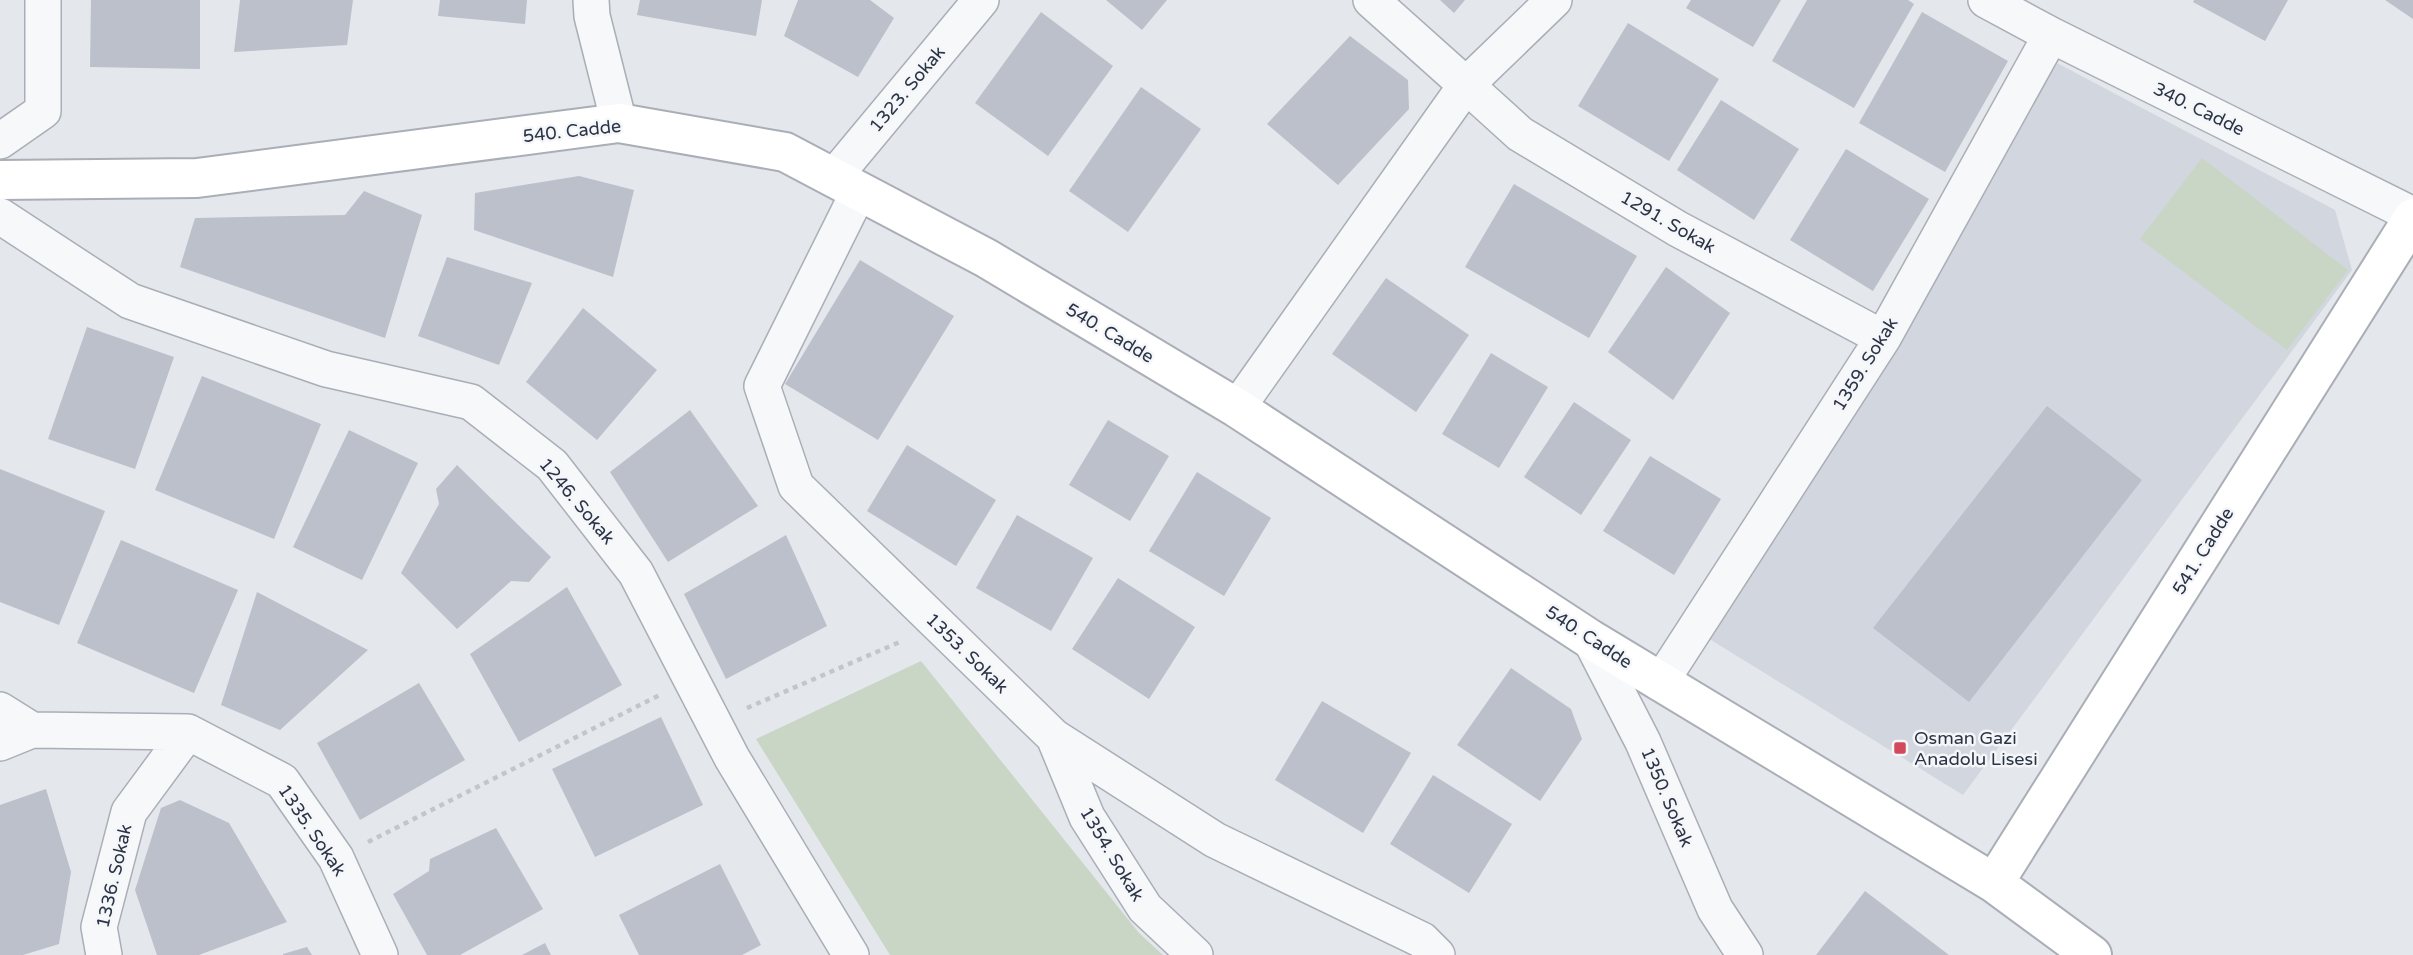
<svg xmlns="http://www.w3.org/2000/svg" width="2413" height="955" font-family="'Varela Round',sans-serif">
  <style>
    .built { fill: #d2d6de }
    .green { fill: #c9d6c5 }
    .building { fill: #bbc0ca }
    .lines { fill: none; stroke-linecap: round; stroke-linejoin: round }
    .street-casing { stroke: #a9aeb7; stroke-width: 38 }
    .secondary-casing { stroke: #a9aeb7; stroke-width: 42 }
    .path { stroke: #c2c5cb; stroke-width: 4.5; stroke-dasharray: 5 5; stroke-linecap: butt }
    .street { stroke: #f7f8fa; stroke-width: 35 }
    .secondary { stroke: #fff; stroke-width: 38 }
    .poi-dot { fill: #d1495b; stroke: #f4f6f9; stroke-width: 2.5 }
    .labels { text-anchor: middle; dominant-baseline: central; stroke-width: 5; stroke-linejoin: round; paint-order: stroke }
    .street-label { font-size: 18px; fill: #2b3445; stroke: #f4f6f9 }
    .poi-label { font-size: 18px; fill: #2b3445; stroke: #f4f6f9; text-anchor: start }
  </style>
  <rect width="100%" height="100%" fill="#e4e7ec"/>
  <path class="built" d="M2057,63L2335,210L2352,270L1963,795L1703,635Z"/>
  <path class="green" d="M2202,158L2348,270L2287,350L2140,239Z
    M921,661L1139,933L1163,955H890L756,739Z"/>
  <path class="building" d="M91,0H200V69L90,67Z
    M240,0H353L347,45L234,52Z
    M440,0H527L525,24L438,16Z
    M640,0H762L756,36L637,15Z
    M798,0H870L894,18L858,77L784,36Z
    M1106,0H1167L1142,30Z
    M1440,0H1465L1454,13Z
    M1691,0H1781L1753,47L1686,8Z
    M1807,0H1908L1914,4L1854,108L1772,61Z
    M2194,0H2288L2265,41L2193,2Z
    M2385,0H2413V19Z
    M1041,12L1113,66L1048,156L975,103Z
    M1922,12L2008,61L1945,172L1859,123Z
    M1628,23L1719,79L1669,161L1578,106Z
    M1350,36L1408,80L1409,109L1338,185L1267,124Z
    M1141,87L1201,129L1128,232L1069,191Z
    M1721,100L1799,149L1754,220L1677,170Z
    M1846,149L1929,199L1873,291L1790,240Z
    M579,176L634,190L613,277L474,230L475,193Z
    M1514,184L1637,256L1589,338L1465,267Z
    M364,191L422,215L385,338L180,267L195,218L345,215Z
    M447,257L532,283L499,365L418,336Z
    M860,260L954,316L878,440L785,384Z
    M1666,267L1730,313L1673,400L1608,352Z
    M1386,278L1469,335L1416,412L1332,354Z
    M583,308L657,370L597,440L526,382Z
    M87,327L174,357L135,469L48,439Z
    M1491,353L1548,387L1499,468L1442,434Z
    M202,376L321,424L274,539L155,490Z
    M1574,402L1631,440L1581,515L1524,477Z
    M2047,406L2142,480L1969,702L1873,628Z
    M690,410L758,506L668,562L610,472Z
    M1108,420L1169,456L1130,521L1069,485Z
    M349,430L418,463L362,580L293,547Z
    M907,445L996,500L956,566L867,511Z
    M1650,456L1721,499L1674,575L1603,531Z
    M457,465L551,557L529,582L511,581L457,629L401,573L439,504L436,489Z
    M0,469L105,511L59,625L0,602Z
    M1197,472L1271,518L1224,596L1149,551Z
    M1017,515L1093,558L1051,631L976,588Z
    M786,535L827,626L726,679L684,594Z
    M121,540L238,590L194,693L77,643Z
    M1118,578L1195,627L1149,699L1072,649Z
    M567,587L622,685L519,742L470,654Z
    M257,592L368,650L280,730L221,705Z
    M1511,668L1571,709L1582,739L1540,801L1457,745Z
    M419,683L465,760L360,820L317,743Z
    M1322,701L1411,753L1363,833L1275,780Z
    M661,717L703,805L595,857L552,769Z
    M1433,775L1512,824L1469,893L1390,844Z
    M46,789L71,872L59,944L23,955H0V805Z
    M180,800L229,823L287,922L199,955H157L135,890L161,808Z
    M496,828L543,909L460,955H427L393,894L429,871L430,859Z
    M720,864L761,945L742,955H639L619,915Z
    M1865,891L1949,955H1816Z
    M545,943L551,955H522Z
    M307,947L312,955H283V954Z"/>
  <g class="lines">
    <g class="street-casing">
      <path id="street" d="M591,0L592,16L619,123
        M1554,0L1466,85L1520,134L1678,229L1883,338
        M1986,0L2051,35L2413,215
        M0,141L43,111V0
        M833,178L981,0
        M859,191L762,386L796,486L1054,737L1215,840L1422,940L1437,955
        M0,216L130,301L326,369L471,402L552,465L636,573L732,758L851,955
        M1237,408L1466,85L1371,0
        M1590,639L1643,742L1715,909L1745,955
        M1660,683L1883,338L2051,35
        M0,710L32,730
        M1054,737L1087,817L1145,908L1195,955
        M0,743L32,730L188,732L282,781L336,858L380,955
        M104,955L99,927L129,812L188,732"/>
    </g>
    <g class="secondary-casing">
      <path id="secondary" d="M0,180L197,178L619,123L785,152L986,258L1237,408L1590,639L1994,883L2092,955
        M1994,883L2413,218"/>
    </g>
    <path class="path" d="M747,708L902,641
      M368,842L660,695"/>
    <use href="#street" class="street"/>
    <use href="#secondary" class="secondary"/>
  </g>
  <rect class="poi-dot" x="1893" y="741" width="14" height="14" rx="3.5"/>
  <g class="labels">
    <g class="street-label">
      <text transform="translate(907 89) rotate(-50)">1323. Sokak</text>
      <text transform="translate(2199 109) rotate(26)">340. Cadde</text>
      <text transform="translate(572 131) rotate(-6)">540. Cadde</text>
      <text transform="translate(1668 222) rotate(30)">1291. Sokak</text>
      <text transform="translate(1110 333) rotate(31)">540. Cadde</text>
      <text transform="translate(1865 364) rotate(-58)">1359. Sokak</text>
      <text transform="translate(577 501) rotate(50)">1246. Sokak</text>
      <text transform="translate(2203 551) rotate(-58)">541. Cadde</text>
      <text transform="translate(1589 637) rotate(33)">540. Cadde</text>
      <text transform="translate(967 653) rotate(44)">1353. Sokak</text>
      <text transform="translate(1667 797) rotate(67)">1350. Sokak</text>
      <text transform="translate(312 830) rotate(56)">1335. Sokak</text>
      <text transform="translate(1112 854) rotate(59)">1354. Sokak</text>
      <text transform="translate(114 876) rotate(-77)">1336. Sokak</text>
    </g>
    <g class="poi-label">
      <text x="1914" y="738">Osman Gazi<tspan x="1914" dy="21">Anadolu Lisesi</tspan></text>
    </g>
  </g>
</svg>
